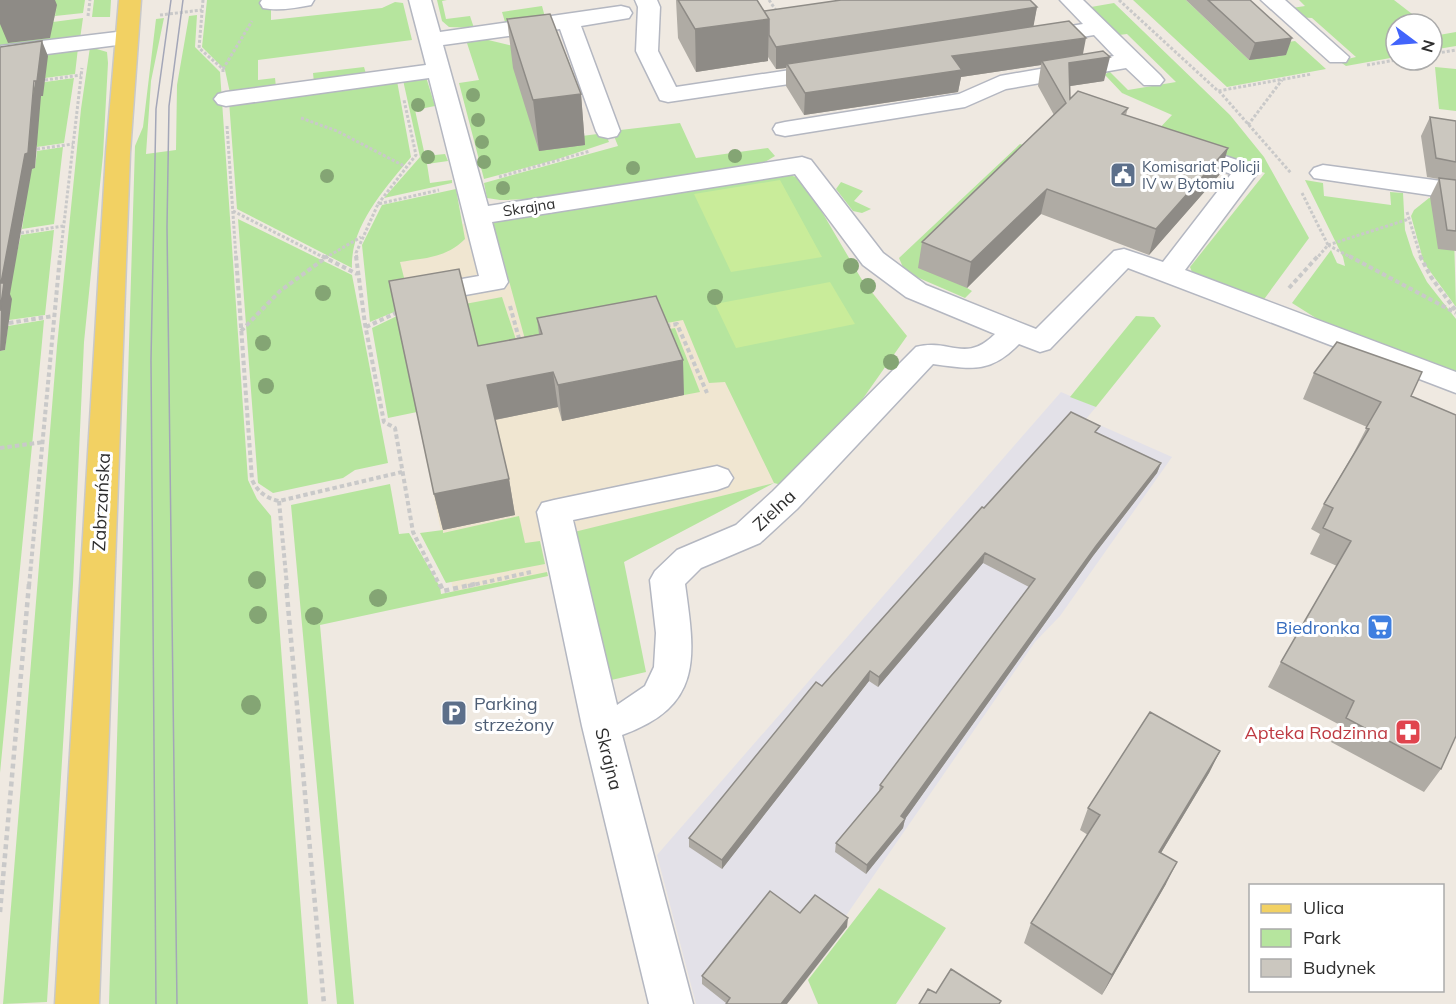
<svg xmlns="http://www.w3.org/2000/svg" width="1456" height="1004" font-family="Mulish,sans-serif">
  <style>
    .industrial { fill: #e3e1e8 }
    .education { fill: #f0e6d1 }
    .green { fill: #b6e59e }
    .pitch { fill: #c9ec9a }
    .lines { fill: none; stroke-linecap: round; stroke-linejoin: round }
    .minor-casing { stroke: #b4b7c1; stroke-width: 3 }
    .major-casing { stroke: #c9c9c9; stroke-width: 3 }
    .path-far2 { stroke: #c9c9c9; stroke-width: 3; stroke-dasharray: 3 2; stroke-linecap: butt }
    .path-far1 { stroke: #c9c9c9; stroke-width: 4; stroke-dasharray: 4.5 3; stroke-linecap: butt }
    .path { stroke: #c9c9c9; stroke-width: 4.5; stroke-dasharray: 5 4; stroke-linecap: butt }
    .minor { fill: #fff; fill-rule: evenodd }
    .major { fill: #f2d163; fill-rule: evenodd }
    .tram { stroke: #a3a6b8; stroke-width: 1.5 }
    .tree { fill: #84a574 }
    .wall { fill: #afaba4 }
    .shaded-wall { fill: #8e8b86 }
    .building { fill: #cbc7bf; stroke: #8e8b86; stroke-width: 1.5 }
    .labels { text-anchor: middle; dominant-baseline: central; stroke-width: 6; stroke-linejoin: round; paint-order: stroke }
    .far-service-label { font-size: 15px; fill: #4e5e75; stroke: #fff; text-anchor: start }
    .far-street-label { font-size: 15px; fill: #2e2e2e; stroke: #fff }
    .street-label { font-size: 18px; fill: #2e2e2e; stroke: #fff }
    .shop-label { font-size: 18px; fill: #366cbe; stroke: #fff; text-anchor: end }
    .service-label { font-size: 18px; fill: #4e5e75; stroke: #fff; text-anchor: start }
    .health-label { font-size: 18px; fill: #be3a42; stroke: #fff; text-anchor: end }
  </style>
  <rect width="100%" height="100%" fill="#efe9e1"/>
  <path class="industrial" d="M1061,392L1096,407L1086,419L1172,457L1060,616L1035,642L785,1004H696L657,855Z"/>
  <path class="education" d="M778,173L907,336L774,483L540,541L548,576L454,595L397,316L376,238Z"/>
  <path class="green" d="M8,0H85L83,13L55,16L57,5L51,33L53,22L83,18L80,39L0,46V18Z
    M94,0H111L110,17H92Z
    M207,0H260L271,5V20L382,8L395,2L403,3L412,40L258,60V80L275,78L276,87L230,93L225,70L202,47Z
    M437,0H447L442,1L446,19L470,16L474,28L449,27L442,21Z
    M1133,0H1186L1249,60L1275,44L1295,41L1326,69L1227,87Z
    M1299,0H1394L1425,24H1396V57L1346,66L1339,61L1356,57L1312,18L1295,17L1292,8L1305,6Z
    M1114,3L1230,115L1264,157L1309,238L1262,302L1193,275L1190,267L1265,173L1155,133L1172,115L1122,93L1105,75L1109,71L1128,90L1176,82L1127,34L1119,35L1091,7Z
    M542,6L545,17L505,22L502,12Z
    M197,15L195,47L220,72L248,480L257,499L271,516L308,1004H109L135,146L143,127L156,19L164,18L151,81L146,154L176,150L177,85L189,16Z
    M1432,29L1439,35L1456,32V46L1432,50Z
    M480,38L568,59L573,74L559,75L582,136L605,133L609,142L555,160L484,179L459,83L479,80L466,40Z
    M90,47L107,52L108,63L103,155L84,342L73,584L47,1002L3,1004L57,346L81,109Z
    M78,48L75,74L45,78L46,65L0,61Z
    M364,67L367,77L314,83L313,73Z
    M1435,67L1456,69V111L1439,109Z
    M426,77L435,106L415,110L425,156L445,154L448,161L427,164L430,183L452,180V183L384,198L420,157L403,80Z
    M74,78L64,143L37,147V128L0,102L45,82Z
    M397,81L411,157C386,187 350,226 352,268L237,209L229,101Z
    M680,123L696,158L768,148L775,156L758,166L558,198L500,200L487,198L484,183L618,146L612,131Z
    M1020,144L1038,150L967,288L972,291L965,298L905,272L899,258Z
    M63,147L54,224L22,229L25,209L9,211L0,174L35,168L37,151Z
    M778,173L802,178L862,280L907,336L857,407L782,485L774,483L624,562L646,672L607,681L570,533L774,483L725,382L709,383L683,320L541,347L526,343L492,219Z
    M1305,180L1323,183L1324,196L1391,205L1390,192L1403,193L1405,230L1413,255L1427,282L1456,319V375L1319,320L1292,303L1331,250L1337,263L1345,266L1343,257Z
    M841,182L863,191L854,201L871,209L862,213L853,211L836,189Z
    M456,189L465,239C446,258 425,258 400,262L411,305L370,322L362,245L382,205Z
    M1429,198L1453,199L1456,307L1424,263L1411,216L1414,210Z
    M238,219L352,275L388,463L355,470L343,478L273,493L258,483Z
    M54,230L45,315L9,320L0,300V255L17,252L21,235Z
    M502,297L520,352L485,381L465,304Z
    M397,316L417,412L388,418L372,328Z
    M1136,316L1154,317L1161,326L1096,407L1070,397Z
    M44,320L41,353L0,773V351L5,350L8,326Z
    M675,328L700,392L684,395L658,331Z
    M390,484L399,534L409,533L440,587L441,594L547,572L548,576L320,625L354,1004H337L291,505Z
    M519,516L525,543L540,541L545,564L446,583L420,533L443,530V533Z
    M879,888L946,928L896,1004H818L808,980Z"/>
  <path class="pitch" d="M780,180L822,257L731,272L694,194Z
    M830,282L855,324L736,348L715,304Z"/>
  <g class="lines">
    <g class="minor-casing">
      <path id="minor" d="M262,0H314L311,5C296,8 278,11 263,8L260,3Z
        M409,0H431L440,32L621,6L629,8L632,13L629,18L581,26L620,131L617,136L608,138L599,136L596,131L560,29L443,45L488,206L802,157L811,160L883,253L926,285L1036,329L1114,251L1124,249L1163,262L1231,174L1174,154L1171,149L1174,144L1183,142L1255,166L1259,171L1185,270L1456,372V393L1128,268L1050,349L1040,352L1019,344C990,374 971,369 933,364L797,509L760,543L701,568L685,584C695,656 704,706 622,735L693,1004H649L582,726L537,512L542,503L554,500L717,466L728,470L733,478L728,486L717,490L573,520L617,705L645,686L654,667L656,633L650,580L655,571L677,550L736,525L773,491L916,347C950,338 965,364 995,334L906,297L863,265L795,174L492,222L508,282L504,288L421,303L411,300L407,294L411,288L479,276L429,78L226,106L218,104L214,99L218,94L226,92L426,65Z
        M635,0H657L660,7L658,51L676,87L830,64L838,66L842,71L838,76L830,78L668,102L660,100L636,51L638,7Z
        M1060,0H1083L1160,75L1164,80L1160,85H1144L1126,68L1006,89L965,107L785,136L776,134L773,129L776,124L785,122L959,94L1000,76L1114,56L1094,35L1035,45L1027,43L1024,38L1027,33L1083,24Z
        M1261,0H1285L1349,57L1346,62H1330Z
        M125,31L133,33L136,38L133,43L0,60V46Z
        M1323,165L1456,183V199L1314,178L1310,173L1314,168Z"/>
    </g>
    <g class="major-casing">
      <path id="major" d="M119,0H141L130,153L99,1004H55L106,153Z"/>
    </g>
    <path class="path-far2" d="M203,0L199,48L223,69V74
      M769,0L777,12
      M1119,0L1218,91L1312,74
      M160,15L202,10
      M88,16L90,0
      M1432,54L1456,50
      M1367,65L1396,60
      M223,69L252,21
      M45,80L81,75
      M1219,91L1291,173
      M301,118L337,131L406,167
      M1248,125L1282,80
      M227,126L236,258
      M37,149L73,144
      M499,177L590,151
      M1302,193L1328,245L1317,258
      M378,204L416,155L404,100
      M233,211L325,258
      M1407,212L1421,258
      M21,233L63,226
      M1328,245L1352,258
      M1328,245L1409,219
      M60,258L82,68
      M325,258L361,237
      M357,258L356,253L378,204L439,190"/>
    <path class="path-far1" d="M236,256L252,480C258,492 266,498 279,501L402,472
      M322,256L357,274
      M356,256L365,324L384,422L395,428L413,532L440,586
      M1349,256L1456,313
      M1420,256L1431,277L1456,311
      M1289,288L1318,256
      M510,306L520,342
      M9,323L53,316
      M666,326L677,324L707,393
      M366,327L398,312
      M241,331L280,291L328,256
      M0,448L44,442
      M279,501L287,586
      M29,586L60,256
      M468,586L531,572"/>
    <path class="path" d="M286,584L324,1004
      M440,584L443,591L475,584
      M0,912L29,584"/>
    <use href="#minor" class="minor"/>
    <use href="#major" class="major"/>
    <path class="tram" d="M156,1004L151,360L156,109L171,0
      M177,1004L167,227L169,106L183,0"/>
  </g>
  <g class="tree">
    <circle cx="473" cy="95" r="7"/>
    <circle cx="418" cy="105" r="7"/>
    <circle cx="478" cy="120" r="7"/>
    <circle cx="482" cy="142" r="7"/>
    <circle cx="735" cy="156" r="7"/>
    <circle cx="428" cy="157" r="7"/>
    <circle cx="484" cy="162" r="7"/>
    <circle cx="633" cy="168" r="7"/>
    <circle cx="327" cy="176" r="7"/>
    <circle cx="503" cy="188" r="7"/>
    <circle cx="851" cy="266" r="8"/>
    <circle cx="868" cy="286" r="8"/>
    <circle cx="323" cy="293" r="8"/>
    <circle cx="715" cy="297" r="8"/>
    <circle cx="263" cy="343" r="8"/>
    <circle cx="891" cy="362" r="8"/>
    <circle cx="266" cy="386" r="8"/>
    <circle cx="257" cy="580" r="9"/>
    <circle cx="378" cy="598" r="9"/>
    <circle cx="258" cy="615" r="9"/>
    <circle cx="314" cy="616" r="9"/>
    <circle cx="251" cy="705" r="10"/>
  </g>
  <path class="wall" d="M676,0H757L764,11L1037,7L1033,26L1083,54L1104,81L1070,86V99L1128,108L1126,115L1221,173L1149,255L1041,214L967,288L918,268L922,242L1054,115L1038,86L1041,65L961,77L958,92L804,115L786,86V68L776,69L768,57V61L696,72L678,38Z
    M1186,0H1250L1286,55L1249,60Z
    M507,19L581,94L585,145L539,151L513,68Z
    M1430,117L1456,121V251L1438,249L1430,197L1439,179L1427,177L1421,136Z
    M537,318L684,395L562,421L558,407L495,420L509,479L515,515L443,530L434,494L478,346L539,334Z
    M1314,373L1411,396L1441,769L1424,792L1331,742L1340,725L1268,687L1281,662L1337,566L1310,554L1320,534L1311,529L1324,504L1353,454L1367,427L1303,399Z
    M1098,434L1161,463L1157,473L1093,556L905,819L903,828L866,874L835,852L836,843L879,791L880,785L1029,587L983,563L878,687L869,681L722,869L689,847V838L822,686L984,508Z
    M1220,751L1209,773L1161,853L1166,884L1102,995L1024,943L1031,923L1088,835L1080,830L1088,808Z
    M800,913L847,927L726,1003L702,984V976Z"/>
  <path class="shaded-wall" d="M0,0H55L57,5L50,38L8,43L0,24Z
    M1037,7L1033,29L787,64L786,68L776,69V47Z
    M769,19L768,61L696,72L695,29Z
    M1086,38L1082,59L1042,61L1041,65L961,77L958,92L804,115L805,93L952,56Z
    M1292,38L1286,55L1249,60L1255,43Z
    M42,41L48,56L43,96H41L35,168L32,169L10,294L12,299L5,350L0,351L1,283Z
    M1110,57L1104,81L1064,87L1069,63Z
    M581,94L585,145L539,151L533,100Z
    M1228,148L1221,173L1149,255L1156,229Z
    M1047,189L1041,214L967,288L971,262Z
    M683,360L684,395L562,421L558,385Z
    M553,372L558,407L494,420L487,385Z
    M1161,463L1157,473L1093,556L900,826L901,816L1096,546Z
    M509,479L515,515L443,530L434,494Z
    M985,553L983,563L878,687L879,677Z
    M870,671L869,681L722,869V860Z
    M1220,751L1209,773L1149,873L1159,852Z
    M905,819L903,828L866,874L867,865Z
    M1177,862L1166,884L1102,995L1112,975Z
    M848,918L847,927L787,1004H781Z"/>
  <path class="building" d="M678,0H757L769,19L695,29Z
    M841,0H1030L1037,7L776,47L769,35V19L764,11Z
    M1208,0H1250L1292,38L1255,43Z
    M550,14L581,94L533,100L507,19Z
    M1069,21L1086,38L952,56L962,70L805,93L787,64Z
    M42,41L37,81H34L28,153L25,154L1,283H4L0,311V47Z
    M1103,51L1110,57L1069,63L1070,99L1078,91L1128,108L1122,114L1228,148L1156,229L1047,189L971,262L922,242L1066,103L1042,61Z
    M1430,117L1456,121V162L1436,158Z
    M1439,178L1456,180V231L1447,230Z
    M459,269L478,346L542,334L537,318L656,296L683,360L558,385L553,372L487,385L509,479L434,494L389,281Z
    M1337,342L1422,372L1411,396L1456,415V736L1441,769L1346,718L1354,701L1281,662L1351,541L1323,528L1333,508L1324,504L1369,429L1366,428L1381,402L1314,373Z
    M1071,412L1100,426L1095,432L1161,463L1096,546L901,816L905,819L867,865L836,843L883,787L880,785L1035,579L985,553L879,677L870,671L722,860L689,838L816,682L822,686L982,507L984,508Z
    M1150,712L1220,751L1159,852L1177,862L1112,975L1031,923L1100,815L1088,808Z
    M770,891L800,913L815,895L848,918L781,1004H726L730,998L702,976Z
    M951,969L1001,1001L999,1004H919L928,989L936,993Z"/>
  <defs>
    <g id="civic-square" transform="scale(1.35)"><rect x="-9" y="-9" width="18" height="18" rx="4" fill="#5c6f8a" stroke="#fff"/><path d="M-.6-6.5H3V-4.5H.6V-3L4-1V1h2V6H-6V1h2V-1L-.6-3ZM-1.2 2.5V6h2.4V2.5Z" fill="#fff"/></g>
    <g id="supermarket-square" transform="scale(1.35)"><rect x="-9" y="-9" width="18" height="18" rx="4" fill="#3f7fe0" stroke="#fff"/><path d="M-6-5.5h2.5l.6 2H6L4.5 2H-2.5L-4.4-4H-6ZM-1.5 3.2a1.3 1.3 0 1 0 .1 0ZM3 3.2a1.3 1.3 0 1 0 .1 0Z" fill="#fff"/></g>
    <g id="parking-square" transform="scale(1.35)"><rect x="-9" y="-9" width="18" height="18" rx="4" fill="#5c6f8a" stroke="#fff"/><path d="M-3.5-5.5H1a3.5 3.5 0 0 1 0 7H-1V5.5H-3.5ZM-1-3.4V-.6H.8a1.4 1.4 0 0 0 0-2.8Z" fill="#fff"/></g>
    <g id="pharmacy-square" transform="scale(1.35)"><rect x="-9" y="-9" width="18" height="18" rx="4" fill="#e0444e" stroke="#fff"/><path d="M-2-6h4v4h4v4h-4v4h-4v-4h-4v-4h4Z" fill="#fff"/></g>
  </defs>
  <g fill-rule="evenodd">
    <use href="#civic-square" x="1123" y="175"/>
    <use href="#supermarket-square" x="1380" y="627"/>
    <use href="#parking-square" x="454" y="713"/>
    <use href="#pharmacy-square" x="1408" y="732"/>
  </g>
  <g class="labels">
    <g class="far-service-label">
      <text x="1142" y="166">Komisariat Policji<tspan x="1142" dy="17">IV w Bytomiu</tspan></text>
    </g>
    <g class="far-street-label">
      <text transform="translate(529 207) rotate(-9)">Skrajna</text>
    </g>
    <g class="street-label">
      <text transform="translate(101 502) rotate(-87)">Zabrzańska</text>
      <text transform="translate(774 510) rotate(-43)">Zielna</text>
      <text transform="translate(609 759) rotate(76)">Skrajna</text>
    </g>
    <g class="shop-label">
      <text x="1360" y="627">Biedronka</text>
    </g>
    <g class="service-label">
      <text x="474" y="703">Parking<tspan x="474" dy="21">strzeżony</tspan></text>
    </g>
    <g class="health-label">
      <text x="1388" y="732">Apteka Rodzinna</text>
    </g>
  </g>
  <rect x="1249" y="884" width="195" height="108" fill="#ffffff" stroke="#ababab" stroke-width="1.5"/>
  <rect x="1261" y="904" width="30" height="9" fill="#f2d163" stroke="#ababab" stroke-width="1.5"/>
  <text x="1303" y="914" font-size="18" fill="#2e2e2e">Ulica</text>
  <rect x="1261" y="929" width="30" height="18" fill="#b6e59e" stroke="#ababab" stroke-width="1.5"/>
  <text x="1303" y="944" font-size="18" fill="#2e2e2e">Park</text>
  <rect x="1261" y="959" width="30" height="18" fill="#cbc7bf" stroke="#ababab" stroke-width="1.5"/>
  <text x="1303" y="974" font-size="18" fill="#2e2e2e">Budynek</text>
  <g transform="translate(1414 42) rotate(106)"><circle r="28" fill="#ffffff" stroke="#ababab" stroke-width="1.5"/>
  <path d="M0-4.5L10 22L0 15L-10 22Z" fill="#4264fb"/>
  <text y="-9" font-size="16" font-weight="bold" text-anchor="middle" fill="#2e2e2e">N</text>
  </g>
</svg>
